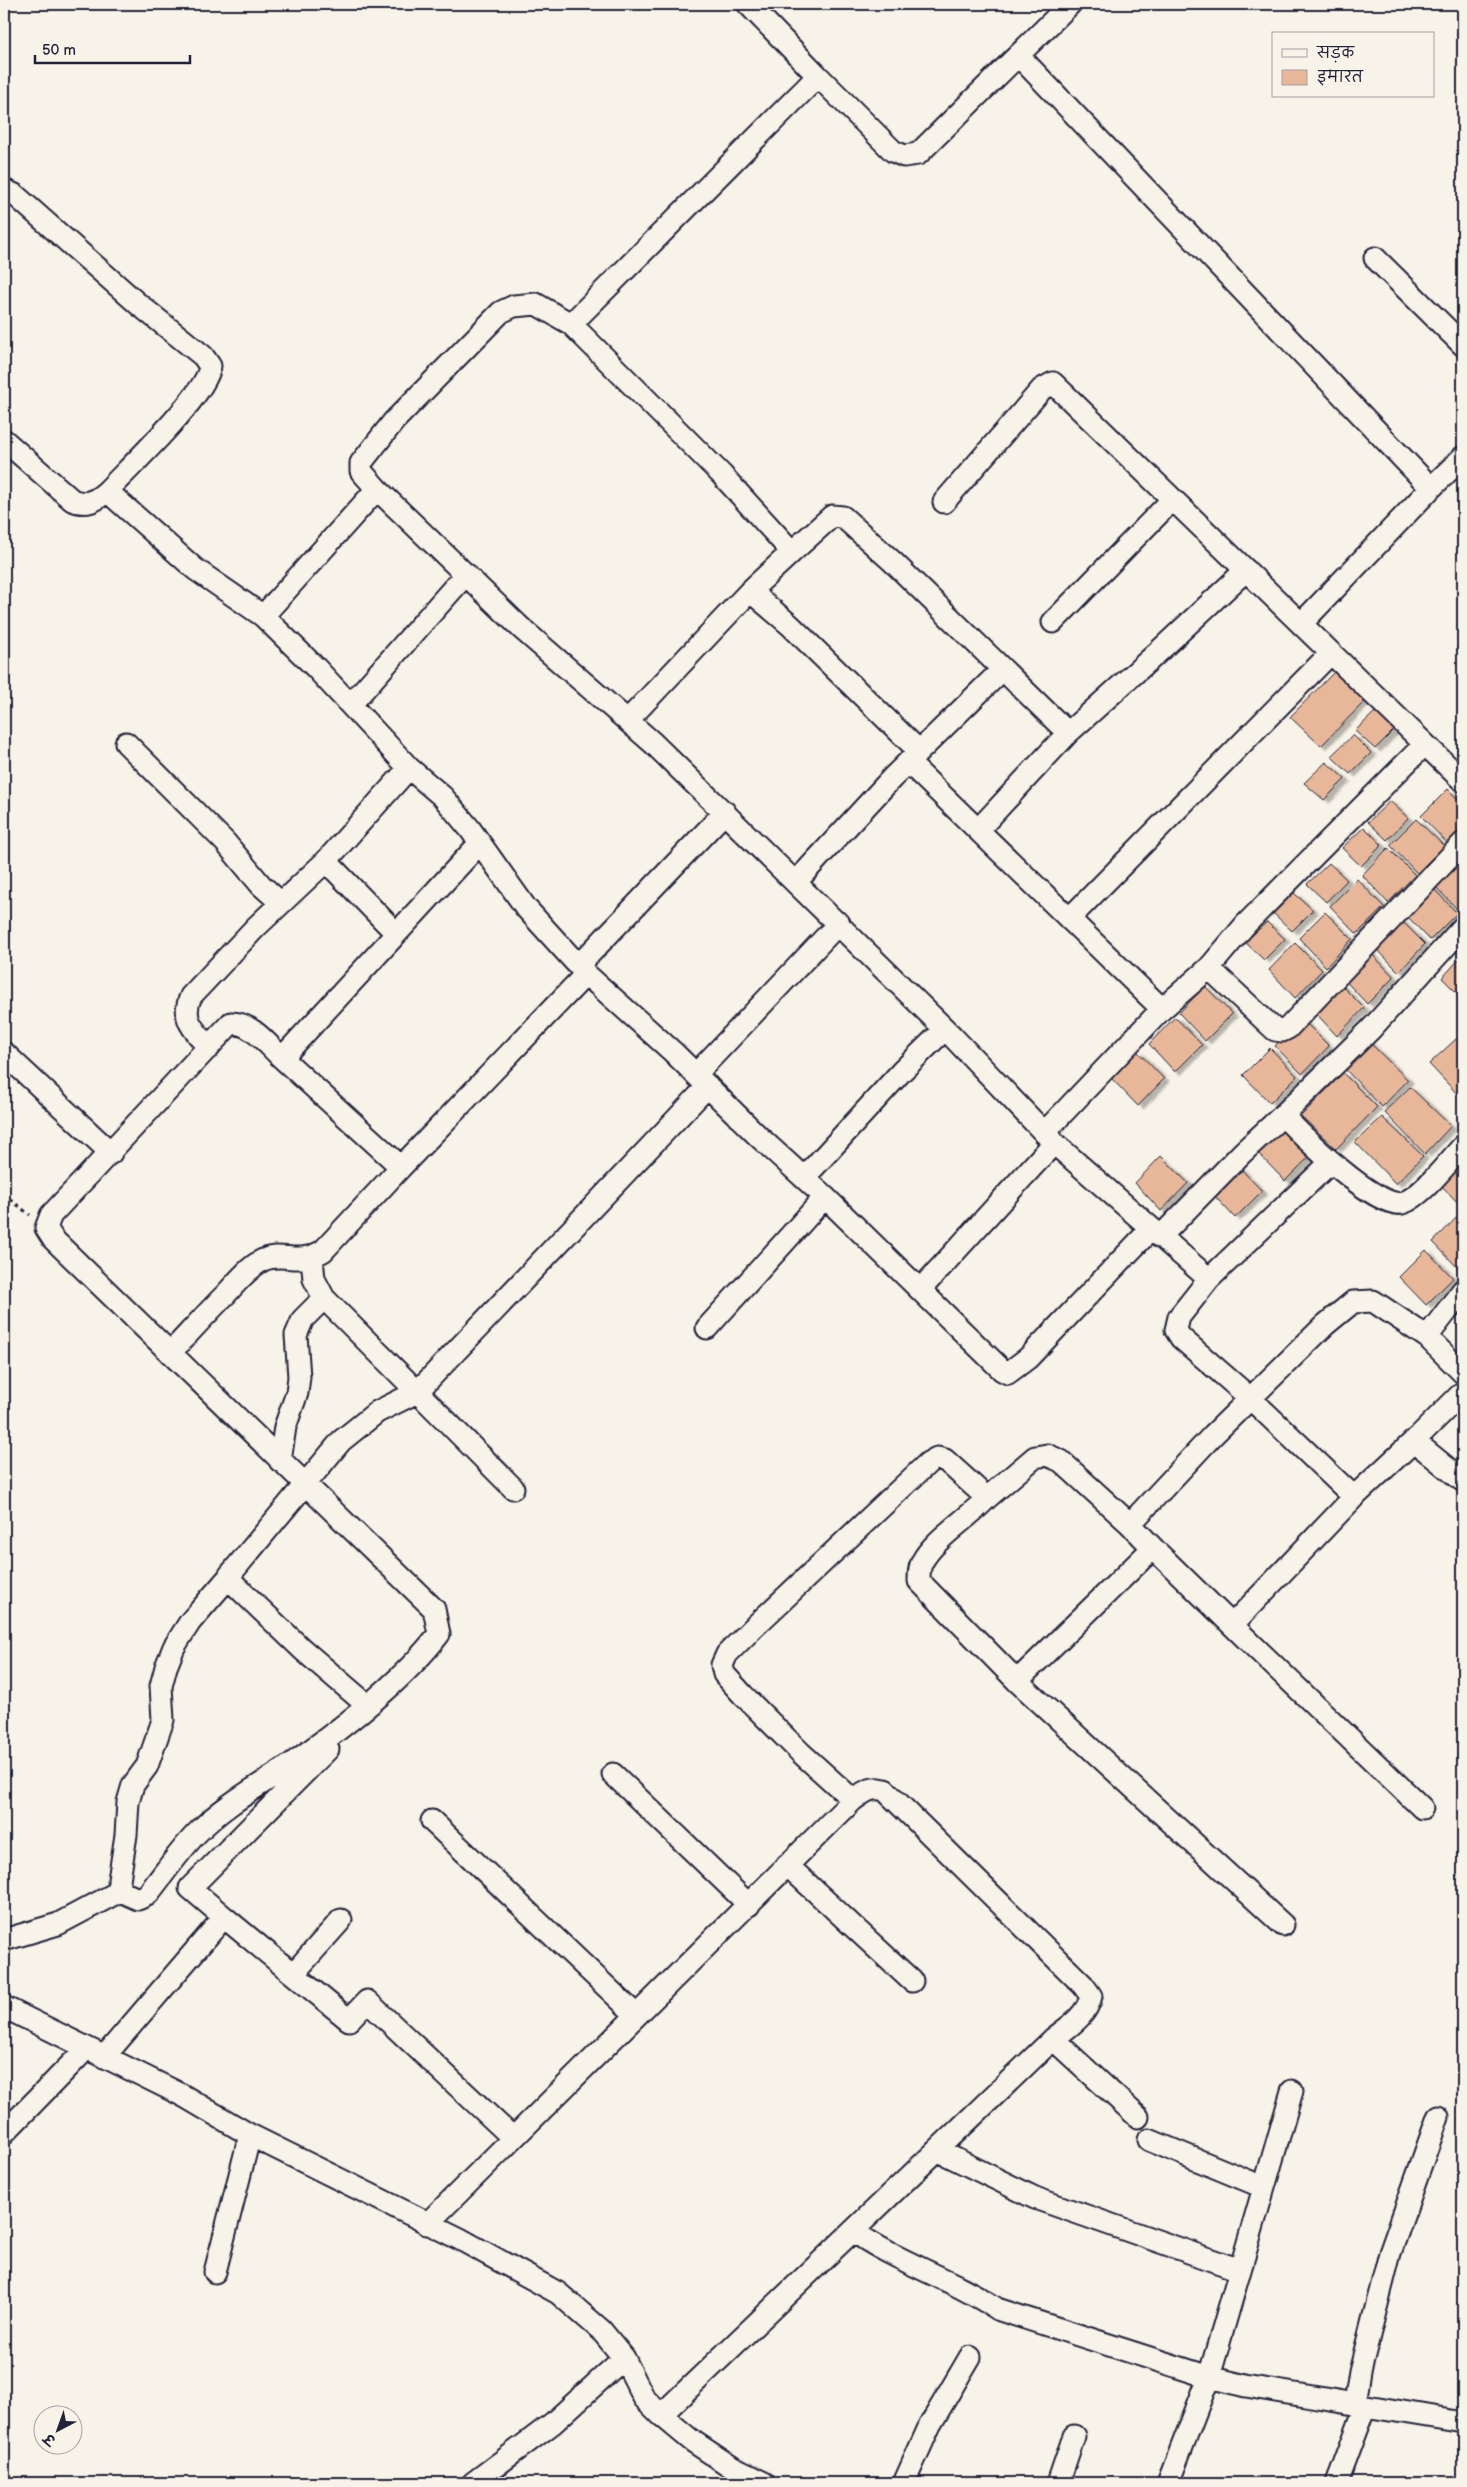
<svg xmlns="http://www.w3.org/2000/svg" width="1467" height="2487" font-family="'Balsamiq Sans','Playpen Sans Deva',sans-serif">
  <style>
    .building { fill: #e8b799; stroke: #22223b; filter: url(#shadow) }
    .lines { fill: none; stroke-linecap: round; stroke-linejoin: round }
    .street-casing { stroke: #22223b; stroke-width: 25 }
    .path { stroke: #22223b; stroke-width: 3; stroke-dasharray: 4 4; stroke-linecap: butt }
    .street { stroke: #f7f3e8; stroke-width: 21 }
  </style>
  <defs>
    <filter id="shadow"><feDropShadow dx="5.5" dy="3" stdDeviation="1" flood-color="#0004"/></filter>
  </defs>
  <rect width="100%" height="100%" fill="#f7f3e8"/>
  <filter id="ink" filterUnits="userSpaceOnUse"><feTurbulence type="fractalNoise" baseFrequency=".02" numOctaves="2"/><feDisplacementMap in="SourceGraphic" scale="10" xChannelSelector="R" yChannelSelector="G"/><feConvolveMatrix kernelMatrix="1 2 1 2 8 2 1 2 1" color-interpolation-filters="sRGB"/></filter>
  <g filter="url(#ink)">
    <path class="building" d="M1337,669L1366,700L1321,746L1290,717Z
      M1377,710L1396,728L1375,749L1355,731Z
      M1353,735L1371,753L1350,774L1331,756Z
      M1326,762L1345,779L1324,800L1304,783Z
      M1448,789L1463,805V828L1448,844L1421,816Z
      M1390,801L1408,818L1387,840L1368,822Z
      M1416,819L1444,846L1417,873L1390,845Z
      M1364,827L1382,845L1361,866L1342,848Z
      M1388,848L1415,875L1388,903L1362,875Z
      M1458,856L1463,862V906L1459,911L1432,883Z
      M1329,863L1347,880L1326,902L1307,884Z
      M1357,879L1384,907L1357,934L1330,906Z
      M1430,885L1457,913L1430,940L1403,912Z
      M1294,893L1313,910L1292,931L1273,913Z
      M1325,912L1352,939L1326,967L1299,938Z
      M1398,917L1425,944L1399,972L1372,944Z
      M1267,922L1285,939L1264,960L1245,942Z
      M1295,943L1322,970L1295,998L1269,970Z
      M1367,949L1394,977L1367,1004L1341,976Z
      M1463,955V999L1442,978Z
      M1337,981L1364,1008L1337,1036L1310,1007Z
      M1205,986L1232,1014L1205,1041L1179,1013Z
      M1175,1017L1202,1045L1175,1072L1149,1044Z
      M1302,1019L1329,1046L1302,1074L1275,1046Z
      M1456,1039L1463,1046V1100L1429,1064Z
      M1367,1040L1408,1080L1382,1107L1341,1065Z
      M1270,1048L1297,1076L1270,1103L1243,1075Z
      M1137,1051L1164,1079L1138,1106L1111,1078Z
      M1343,1073L1377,1107L1336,1149L1301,1116Z
      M1410,1087L1451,1126L1425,1154L1384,1112Z
      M1382,1117L1423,1156L1396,1184L1355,1142Z
      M1284,1126L1312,1154L1285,1181L1258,1153Z
      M1463,1153V1208L1436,1180Z
      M1161,1156L1188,1183L1161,1211L1135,1183Z
      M1235,1163L1262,1191L1235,1218L1209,1190Z
      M1459,1215L1463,1219V1266L1460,1270L1433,1242Z
      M1426,1250L1453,1278L1426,1305L1399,1277Z"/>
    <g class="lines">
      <g class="street-casing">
        <path id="street" d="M748,4L818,76
          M1018,55L1431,488L1463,457
          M4,190L15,195L137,303L203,356L210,366C208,393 129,468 107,491L195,569L263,616L316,668L409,768L443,797L470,829L526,908L586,974L673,1052L758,1136L825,1197L707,1328
          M1375,258L1463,345
          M571,324L818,76L893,151L904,156L918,154L1070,4
          M4,440L72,500C86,506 96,501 107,491
          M944,502L1042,389L1053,383L1463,781
          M1246,570L1156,654L1068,733L893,562L843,517L832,516L792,552L722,475L571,324L536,304L514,306L501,312L394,421L361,463V471L377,489L521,628L653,743L952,1036L1054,1143L1209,1279L1179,1317L1176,1330L1181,1338L1250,1398L1354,1497L1414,1441L1463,1481
          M750,591L790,625L919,751
          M263,616L377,489
          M1053,622L1172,500
          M1301,624L1431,488
          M351,704L466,574
          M628,720L750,591L792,552
          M126,743L225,842L261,885L281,903
          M908,762L1162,1009L1044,1133
          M978,830L1068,733
          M479,844L282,1058L401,1167L586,974
          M326,861L396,933
          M796,882L892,778L1002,670
          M1069,919L1331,653
          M1463,927L1371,1029L1283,1115C1299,1134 1378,1210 1402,1203C1421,1198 1449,1161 1463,1146
          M579,965L725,812
          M1209,968L1275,1030L1282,1031L1288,1028L1463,843
          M1162,1009L1209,968L1246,924L1425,744
          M209,1048C195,1030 180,1020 191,996L256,927L326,861L409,768
          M4,1053L111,1153
          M696,1074L839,923
          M804,1178L902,1071L945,1029
          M825,1197L1002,1370L1008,1373L1028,1358L1151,1229
          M1160,1237L1242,1153L1283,1115
          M1209,1279L1331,1162
          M920,1290L1054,1143
          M1463,1290L1427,1337L1463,1373
          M324,1298L513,1488
          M170,1353C189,1333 207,1313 226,1294C237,1282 249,1267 263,1260C283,1251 298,1266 323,1251L401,1167
          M1414,1441L1463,1392
          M280,1461L285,1427L297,1393L299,1377L296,1335L303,1319L324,1298L314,1279L312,1258
          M987,1498C969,1518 934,1539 922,1562C919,1568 919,1574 919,1581L1017,1681L1153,1548L1130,1524
          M1153,1548L1232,1625L1354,1497
          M228,1578L190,1622L174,1647L166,1667L161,1686L163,1720L147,1766L133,1785L128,1802L126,1835L119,1880L120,1891L138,1899L147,1895C164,1874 179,1851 198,1832C224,1805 259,1786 290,1765C340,1730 402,1682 439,1634L434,1609L53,1239L46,1228L51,1215L231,1023C251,1022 269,1046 282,1058
          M1232,1625L1422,1808
          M1017,1681L1283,1925
          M367,1705L302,1649L229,1579V1576L341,1441L377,1412L417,1392L708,1086
          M613,1774L749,1905
          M853,1800L801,1753L743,1695L724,1674L722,1665L727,1654L755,1626L928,1463L937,1458L945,1460L987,1498L1035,1457L1047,1455L1061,1461L1130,1524L1213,1435L1325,1325L1353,1302L1373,1301L1427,1337
          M432,1821L636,2015
          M787,1865L912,1981
          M224,1917L349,2020L367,2001L513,2138
          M4,1940L58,1924L120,1891
          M294,1973L341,1920
          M4,2007L182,2095L250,2135L460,2239L558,2293L601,2330L624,2358L644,2398L661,2415L691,2440L733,2468L764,2483
          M1053,2039L1138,2117
          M104,2057L224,1917L190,1888L328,1749
          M4,2133L87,2048
          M1149,2140L1263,2187
          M937,2150L1035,2198L1240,2270
          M427,2224L853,1800C864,1792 871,1786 885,1790L1083,1985L1091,1996C1087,2016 1068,2027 1053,2039L661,2415
          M853,2231C898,2263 952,2278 997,2309L1209,2377L1292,2091
          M215,2272L250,2135
          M1355,2404L1360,2371L1390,2253L1438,2117
          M473,2483L553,2423L624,2358
          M904,2483L930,2425L970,2357
          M1058,2483L1074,2436
          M1168,2483L1209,2377L1246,2386L1463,2422
          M1337,2483L1366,2406"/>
      </g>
      <path class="path" d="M4,1194L30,1215"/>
      <use href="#street" class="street"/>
    </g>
  </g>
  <rect width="1467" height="2487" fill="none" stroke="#f7f3e8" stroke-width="20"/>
  <rect x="10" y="10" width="1447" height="2467" fill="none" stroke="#22223b" stroke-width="2" filter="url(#ink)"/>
  <rect x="1272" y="32" width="162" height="65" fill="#f7f3e8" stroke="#a29fa3"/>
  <rect x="1282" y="49" width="25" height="8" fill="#f7f3e8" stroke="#a29fa3"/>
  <text x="1317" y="58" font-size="15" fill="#22223b">सड़क</text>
  <rect x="1282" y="70" width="25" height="15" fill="#e8b799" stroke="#a29fa3"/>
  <text x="1317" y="82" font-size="15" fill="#22223b">इमारत</text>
  <g transform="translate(58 2430) rotate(221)"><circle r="24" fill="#f7f3e8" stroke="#a29fa3"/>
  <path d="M0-4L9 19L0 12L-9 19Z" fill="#22223b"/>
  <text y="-8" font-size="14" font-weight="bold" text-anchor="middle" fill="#22223b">उ</text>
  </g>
  <path d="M35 55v8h155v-8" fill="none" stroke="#22223b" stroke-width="2.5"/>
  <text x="42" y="55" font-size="15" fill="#22223b" stroke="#f7f3e8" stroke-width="4" paint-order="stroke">50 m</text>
</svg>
